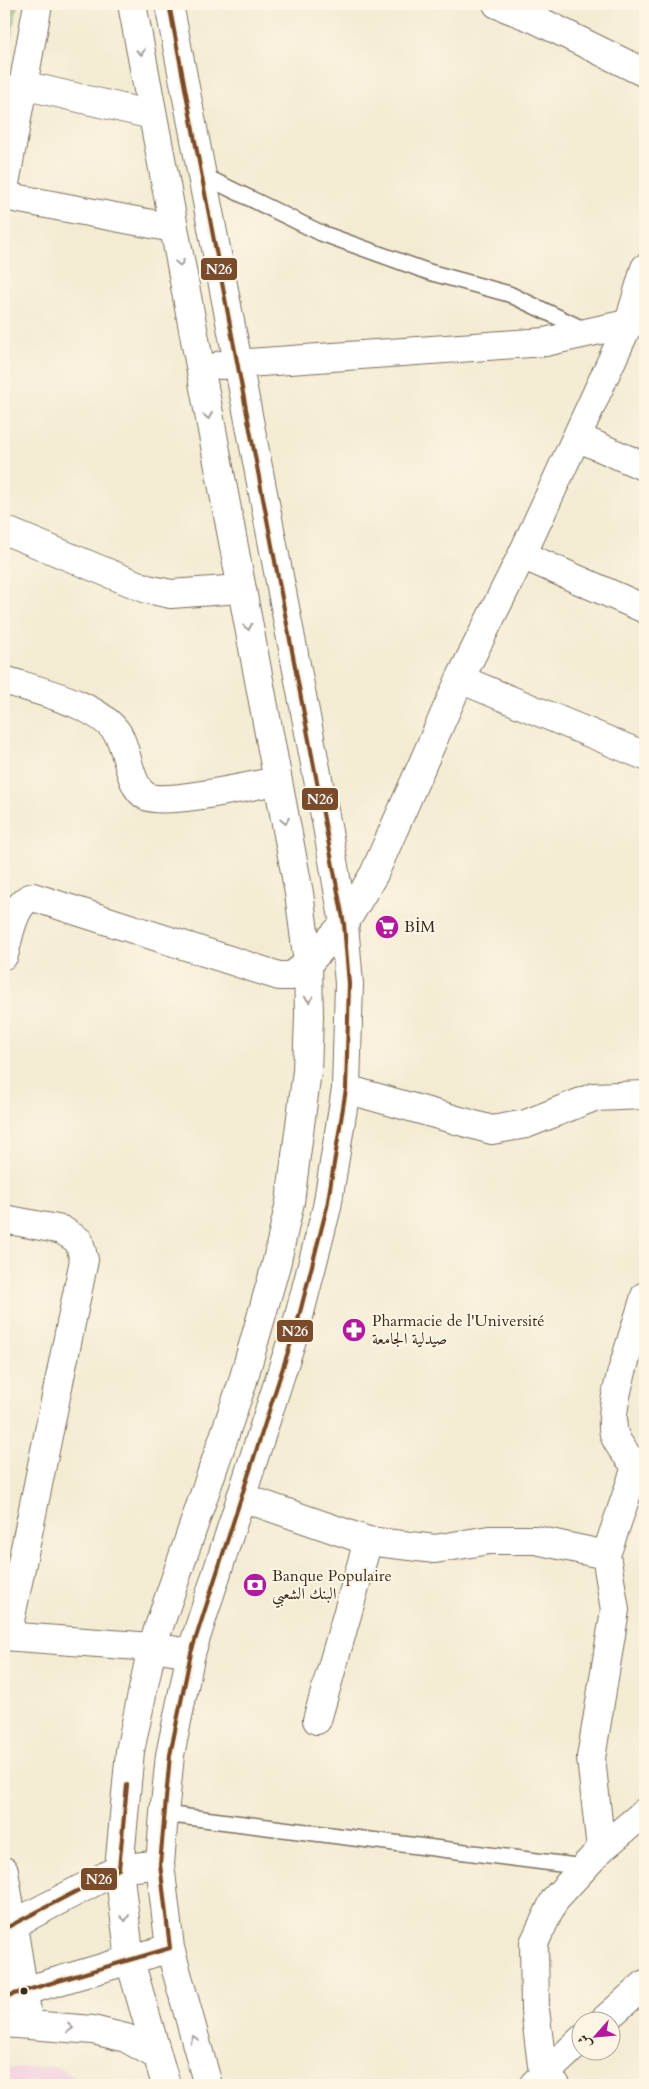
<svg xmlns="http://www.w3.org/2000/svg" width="649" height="2089" font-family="Cardo,Amiri,serif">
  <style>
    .built { fill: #f2cfe2 }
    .green { fill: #a1d07e; stroke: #6e7d4e }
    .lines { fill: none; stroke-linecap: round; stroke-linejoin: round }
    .lane-casing { stroke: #7b6e5d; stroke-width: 18 }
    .street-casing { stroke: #7b6e5d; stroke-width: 30 }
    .secondary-casing { stroke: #7b6e5d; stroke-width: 30 }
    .lane { stroke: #fff; stroke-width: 15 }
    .street { stroke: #fff; stroke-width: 28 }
    .secondary { stroke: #fff; stroke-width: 28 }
    .bus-1-casing { stroke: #fcf5e5; stroke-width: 8 }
    .bus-1 { stroke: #7a4b2a; stroke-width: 4 }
    .oneway { stroke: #a79f9a }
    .bus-dot { fill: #3b2a1e; stroke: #fcf5e5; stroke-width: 2 }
    .labels { text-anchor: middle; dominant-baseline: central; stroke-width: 4; stroke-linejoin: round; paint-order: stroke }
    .poi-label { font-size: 16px; fill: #3b2a1e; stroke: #fcf5e5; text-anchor: start }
    .line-badge { stroke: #fcf5e5; stroke-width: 2 }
    .badge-label { font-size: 14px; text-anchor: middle; font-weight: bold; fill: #fff }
  </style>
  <rect width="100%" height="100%" fill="#fcf5e5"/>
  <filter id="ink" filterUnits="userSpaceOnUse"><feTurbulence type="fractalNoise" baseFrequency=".02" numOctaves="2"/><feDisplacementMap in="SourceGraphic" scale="10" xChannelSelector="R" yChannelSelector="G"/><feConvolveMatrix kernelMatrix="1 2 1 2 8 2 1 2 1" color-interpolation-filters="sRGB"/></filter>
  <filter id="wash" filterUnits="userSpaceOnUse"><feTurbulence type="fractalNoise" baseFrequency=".0096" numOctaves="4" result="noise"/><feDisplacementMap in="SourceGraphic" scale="20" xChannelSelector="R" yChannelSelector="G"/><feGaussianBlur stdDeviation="1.12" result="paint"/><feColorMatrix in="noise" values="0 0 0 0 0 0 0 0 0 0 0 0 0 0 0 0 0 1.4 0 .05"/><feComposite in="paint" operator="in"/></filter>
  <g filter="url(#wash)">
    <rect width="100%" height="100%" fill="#f3ecd3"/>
    <path class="built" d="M57,2067L89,2085H4V2068Z"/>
    <path class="green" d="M4,4H17L4,73Z"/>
  </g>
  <g filter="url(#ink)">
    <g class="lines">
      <g class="lane-casing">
        <path id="lane" d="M202,175L321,233L429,272L509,294L587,331
          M164,1814L584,1867"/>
      </g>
      <g class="street-casing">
        <path id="street" d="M497,4L535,19L645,73
          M23,85L152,115
          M4,189L38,4
          M4,196L173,228
          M577,437L645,467
          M4,530L147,589L171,594L240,589
          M522,555L645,609
          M460,679L645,756
          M4,680C38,691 99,704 118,734C128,750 129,787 146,796C163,806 254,785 277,781
          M4,955C9,937 13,902 33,897L279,976H292L308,963L344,924L374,874L460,679L522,555L629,323L645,268
          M346,1089L492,1130L526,1124L594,1097L645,1095
          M4,1219L62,1230L79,1241L84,1260L7,1636
          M645,1296C637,1327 606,1406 614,1434C618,1446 635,1467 645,1472
          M241,1497L368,1541L435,1549L489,1540H536L606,1555L615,1610L591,1758L601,1849
          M606,1555L636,1467
          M4,1636L152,1647L191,1653
          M317,1720L368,1541
          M4,1871L29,2024
          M602,2022L645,1984
          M534,2084L582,2039
          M556,2085L543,2073L535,2010L534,1943L555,1899L601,1849L645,1812"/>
      </g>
      <g class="secondary-casing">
        <path id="secondary" d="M132,4L299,893L308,963L309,1017L307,1071L290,1202L276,1265L242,1384L152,1647L130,1751L119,1869L130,1961L166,2085
          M169,4L327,826L344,924L349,984L346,1089L327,1207L297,1324L191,1653L170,1755L164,1814L160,1864L170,1948L208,2085
          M221,365L545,342L645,320
          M4,1929L119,1869L160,1864
          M4,1997L170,1948
          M4,2023L93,2030L126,2038L156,2055"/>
      </g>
      <use href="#lane" class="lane"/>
      <use href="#street" class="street"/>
      <use href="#secondary" class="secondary"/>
      <g class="bus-1-casing">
        <path id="bus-1" d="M4,1929L119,1869L127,1785
          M4,1997L170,1948L160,1864L170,1755L191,1653L297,1324L327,1207L346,1089L349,984L344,924L169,4"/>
      </g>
      <use href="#bus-1" class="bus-1"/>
    </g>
    <defs><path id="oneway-chevron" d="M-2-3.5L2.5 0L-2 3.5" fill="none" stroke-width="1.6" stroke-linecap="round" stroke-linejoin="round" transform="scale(1.25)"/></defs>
    <g class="oneway">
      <use href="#oneway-chevron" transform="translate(141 52) rotate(80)"/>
      <use href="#oneway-chevron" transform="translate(180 263) rotate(79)"/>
      <use href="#oneway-chevron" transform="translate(208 416) rotate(79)"/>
      <use href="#oneway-chevron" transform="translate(248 627) rotate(79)"/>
      <use href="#oneway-chevron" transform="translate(285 821) rotate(79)"/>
      <use href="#oneway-chevron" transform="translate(309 999) rotate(89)"/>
      <use href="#oneway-chevron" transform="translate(125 1918) rotate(83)"/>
      <use href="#oneway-chevron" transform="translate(70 2028) rotate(5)"/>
      <use href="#oneway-chevron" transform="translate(194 2039) rotate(-106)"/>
    </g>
  </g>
  <defs>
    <g id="supermarket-disc" transform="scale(1.25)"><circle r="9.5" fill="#b5179e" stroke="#fcf5e5"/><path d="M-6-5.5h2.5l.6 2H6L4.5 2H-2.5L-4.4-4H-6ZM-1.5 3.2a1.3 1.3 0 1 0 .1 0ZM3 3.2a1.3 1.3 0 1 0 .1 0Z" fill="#fff"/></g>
    <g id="pharmacy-disc" transform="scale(1.25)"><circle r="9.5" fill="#b5179e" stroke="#fcf5e5"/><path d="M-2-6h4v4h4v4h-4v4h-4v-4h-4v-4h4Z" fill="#fff"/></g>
    <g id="bank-disc" transform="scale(1.25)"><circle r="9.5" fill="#b5179e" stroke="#fcf5e5"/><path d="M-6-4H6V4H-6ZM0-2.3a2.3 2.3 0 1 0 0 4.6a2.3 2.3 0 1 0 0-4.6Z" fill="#fff"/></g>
  </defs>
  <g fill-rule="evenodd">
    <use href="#supermarket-disc" x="387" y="927"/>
    <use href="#pharmacy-disc" x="354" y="1330"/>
    <use href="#bank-disc" x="255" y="1585"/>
  </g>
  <circle class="bus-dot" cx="24" cy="1991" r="4.5"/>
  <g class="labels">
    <g class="poi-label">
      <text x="404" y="927">BİM</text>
      <text x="372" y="1321">Pharmacie de l'Université<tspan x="372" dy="18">صيدلية الجامعة</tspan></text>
      <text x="272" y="1576">Banque Populaire<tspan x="272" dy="18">البنك الشعبي</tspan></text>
    </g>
  </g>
  <g class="line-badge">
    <rect x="200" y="257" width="38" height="24" rx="5" fill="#7a4b2a"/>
    <rect x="301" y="787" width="38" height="24" rx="5" fill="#7a4b2a"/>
    <rect x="276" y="1319" width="38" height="24" rx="5" fill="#7a4b2a"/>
    <rect x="80" y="1867" width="38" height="24" rx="5" fill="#7a4b2a"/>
  </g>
  <g class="badge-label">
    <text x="219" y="274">N26</text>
    <text x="320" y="804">N26</text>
    <text x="295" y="1336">N26</text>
    <text x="99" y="1884">N26</text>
  </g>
  <rect width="649" height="2089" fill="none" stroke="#fcf5e5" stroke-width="20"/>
  <g transform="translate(596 2036) rotate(243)"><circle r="24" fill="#fcf5e5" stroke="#afa495"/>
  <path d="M0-4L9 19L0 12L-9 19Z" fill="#b5179e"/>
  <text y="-8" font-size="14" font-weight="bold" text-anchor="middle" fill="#3b2a1e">ش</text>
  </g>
</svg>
